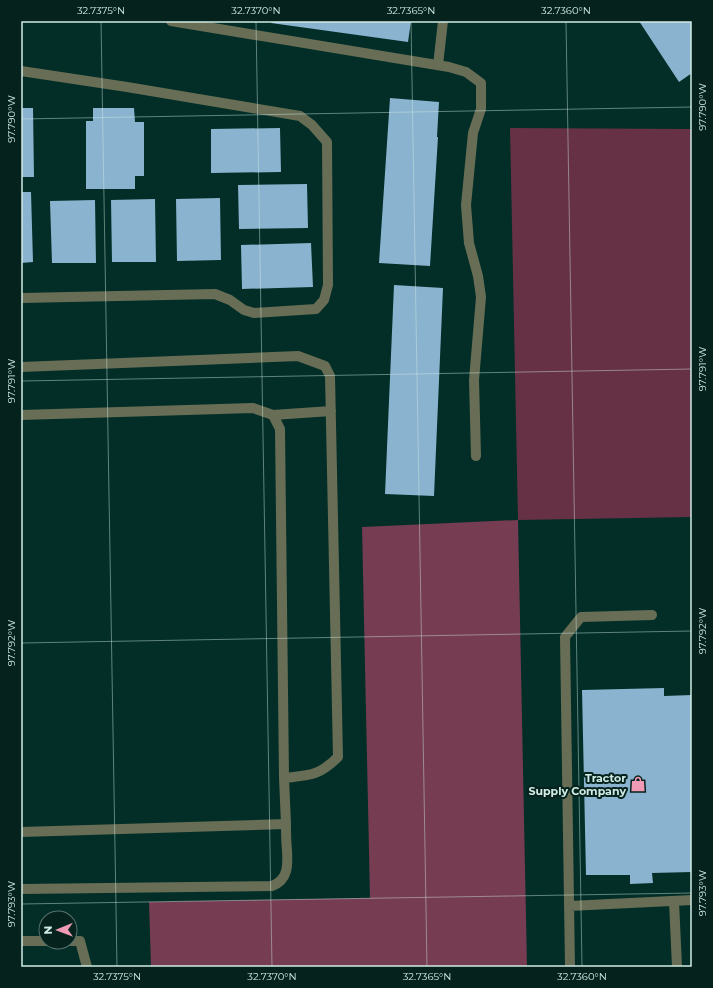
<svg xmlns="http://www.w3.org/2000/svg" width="713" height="988" font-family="Montserrat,sans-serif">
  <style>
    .green { fill: #673145 }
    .forest { fill: #763c51 }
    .building { fill: #8ab3cf }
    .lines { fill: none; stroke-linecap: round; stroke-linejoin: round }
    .minor { stroke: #686e55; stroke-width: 10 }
    .ticks { fill: none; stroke: #d1ece5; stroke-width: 1; stroke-opacity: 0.45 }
    .labels { text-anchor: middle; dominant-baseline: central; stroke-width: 4; stroke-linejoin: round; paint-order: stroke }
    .poi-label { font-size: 11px; font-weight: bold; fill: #d1ece5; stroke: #05221d; text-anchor: end }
    .neatline { fill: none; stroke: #d1ece5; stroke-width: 1.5 }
    .ticks-label { font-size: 10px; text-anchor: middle; fill: #d1ece5 }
  </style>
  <rect width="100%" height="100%" fill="#022e27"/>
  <path class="green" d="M510,128L692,129V517L518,520Z"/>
  <path class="forest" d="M518,520L527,967H151L149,902L370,898L362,527Z"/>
  <path class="building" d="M272,21H411L408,42L271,23Z
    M639,21H692V73L679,82Z
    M390,98L439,102L437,137H438L430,266L379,263Z
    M21,108H33L34,177H21Z
    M93,108H134L135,122H144V176H135V189H86V121H93Z
    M280,128L281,172L211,173V129Z
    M307,184L308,228L239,229L238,185Z
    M21,192H31L33,262L21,263Z
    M220,198L221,260L177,261L176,199Z
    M155,199L156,262H112L111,200Z
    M95,200L96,263H52L50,201Z
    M311,243L313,287L242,289L241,245Z
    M394,285L443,288L434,496L385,494Z
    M664,688V696L692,695V872L652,873L653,883L630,884V875H586L582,690Z"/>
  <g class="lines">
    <path class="minor" d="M171,21L449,67L466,72L481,83V109L473,133L466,205L469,243L478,276L481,297L474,380L476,456
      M438,65L443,21
      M21,71L127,87L300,116L312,125L327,142L328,285L324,300L316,309L254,313L244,310L230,300L215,294L21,298
      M21,367L298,356L325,366L330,376L338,757C319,776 310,775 284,778
      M21,415L253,408L273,415L280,429L284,778L286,824L21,832
      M273,415L331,411
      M21,889L272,886C288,880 288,866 287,850C286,842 286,833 286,824
      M674,901L677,967
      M569,906L692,900
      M21,941H46
      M70,941H80L87,967
      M570,967L565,637L581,617L652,615"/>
  </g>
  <path class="ticks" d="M101,21L117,967M256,21L272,967M411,21L427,967M566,21L582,967M21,119L692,107M21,381L692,369M21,643L692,631M21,904L692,893"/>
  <defs>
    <g id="shop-bare" transform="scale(1.2)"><path d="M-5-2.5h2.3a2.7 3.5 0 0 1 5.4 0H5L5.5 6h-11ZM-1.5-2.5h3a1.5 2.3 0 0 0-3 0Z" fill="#f09ab6" stroke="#05221d" stroke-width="2.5" paint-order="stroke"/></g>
  </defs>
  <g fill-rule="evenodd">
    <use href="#shop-bare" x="638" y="784"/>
  </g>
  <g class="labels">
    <g class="poi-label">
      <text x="626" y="778">Tractor<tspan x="626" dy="13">Supply Company</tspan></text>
    </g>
  </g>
  <rect width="713" height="988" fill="none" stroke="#05221d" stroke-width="44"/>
  <g transform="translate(58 930) rotate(269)"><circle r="19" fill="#05221d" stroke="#57736d"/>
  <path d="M0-3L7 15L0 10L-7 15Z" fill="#f09ab6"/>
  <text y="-6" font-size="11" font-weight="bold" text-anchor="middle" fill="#d1ece5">N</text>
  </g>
  <rect x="22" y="22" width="669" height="944" class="neatline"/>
  <g class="ticks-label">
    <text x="101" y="14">32.7375°N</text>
    <text x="256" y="14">32.7370°N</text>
    <text x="411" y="14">32.7365°N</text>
    <text x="566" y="14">32.7360°N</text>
    <text transform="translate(702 107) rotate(-90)" y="4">97.790°W</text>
    <text transform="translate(11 119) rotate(-90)" y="4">97.790°W</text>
    <text transform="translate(702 369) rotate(-90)" y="4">97.791°W</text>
    <text transform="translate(11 381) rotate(-90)" y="4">97.791°W</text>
    <text transform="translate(702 631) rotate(-90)" y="4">97.792°W</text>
    <text transform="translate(11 643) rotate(-90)" y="4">97.792°W</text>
    <text transform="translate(702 893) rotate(-90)" y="4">97.793°W</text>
    <text transform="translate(11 904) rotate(-90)" y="4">97.793°W</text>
    <text x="117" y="980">32.7375°N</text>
    <text x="272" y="980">32.7370°N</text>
    <text x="427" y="980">32.7365°N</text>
    <text x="582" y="980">32.7360°N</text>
  </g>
</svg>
